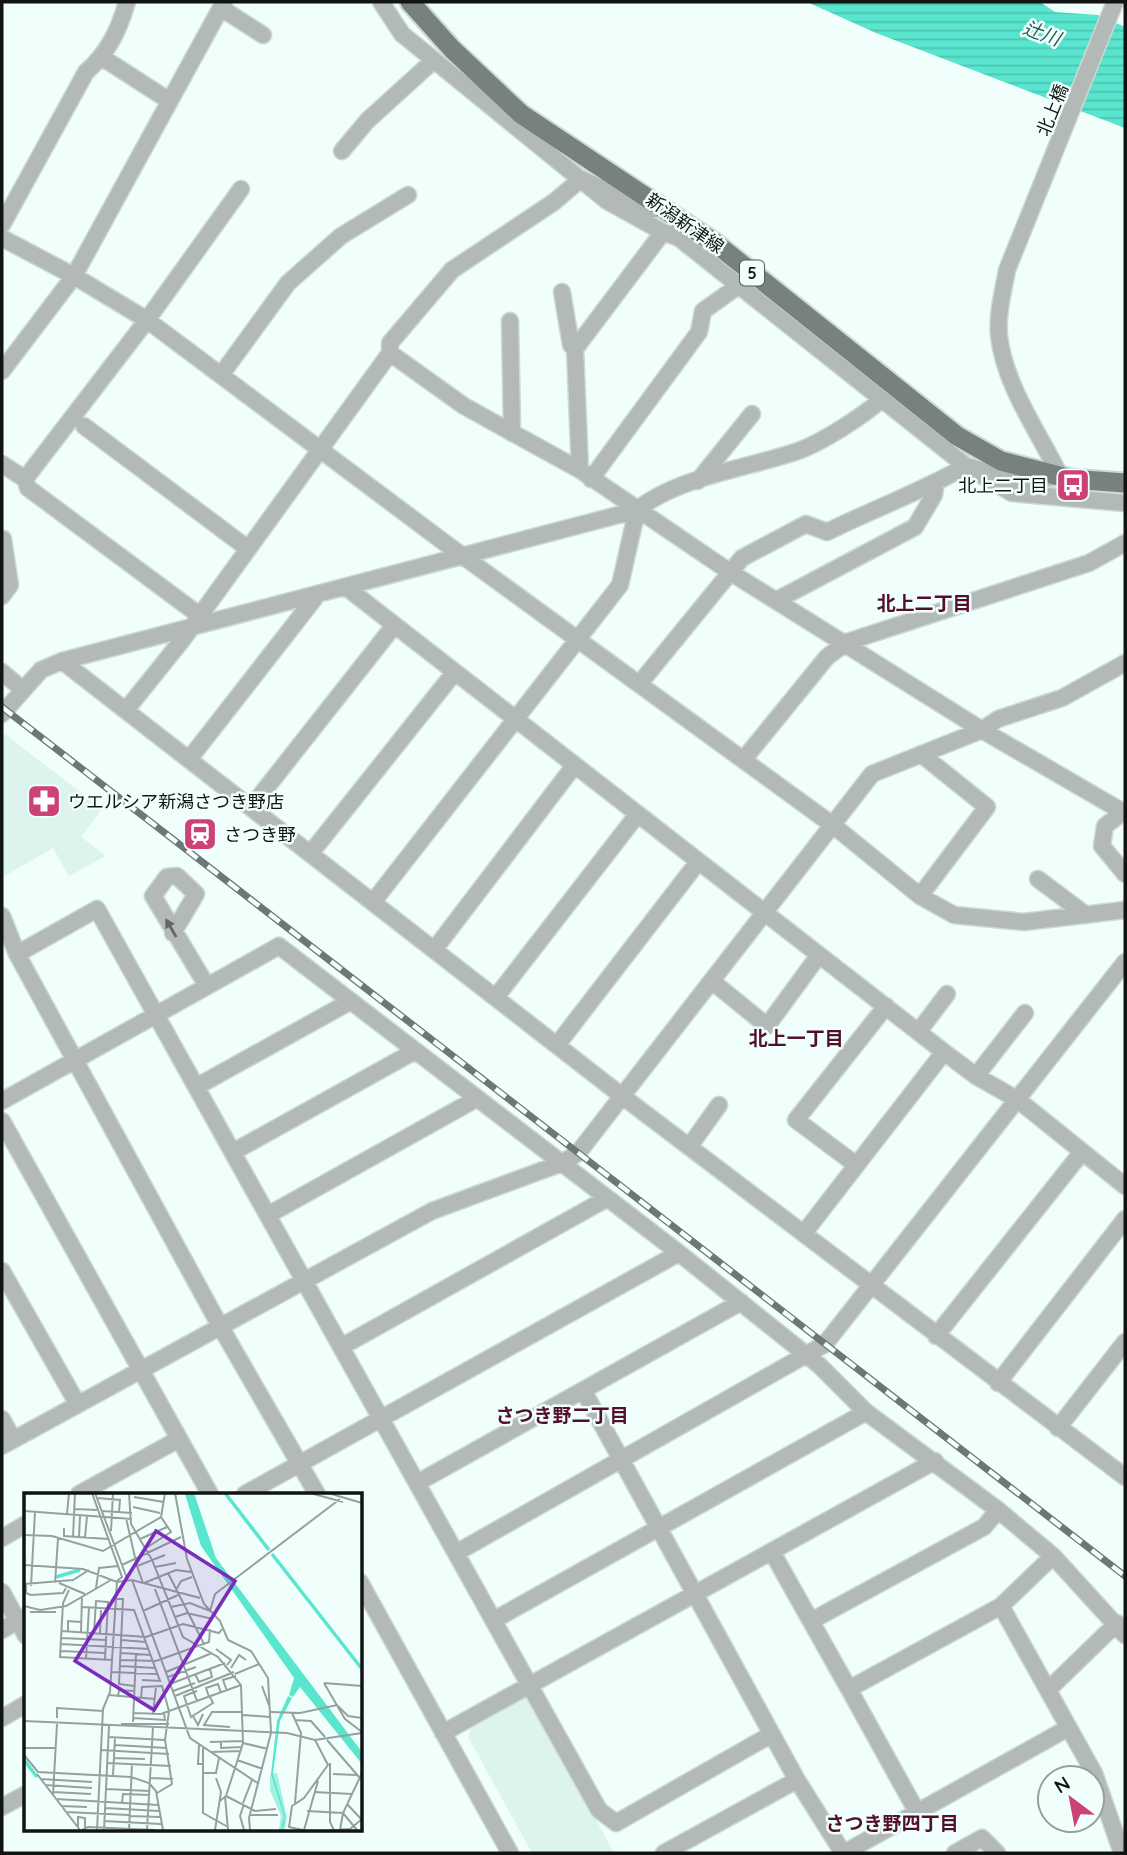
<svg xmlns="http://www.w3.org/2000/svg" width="1127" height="1855" font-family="Quicksand,'Noto Sans JP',sans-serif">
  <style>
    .built { fill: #dcf3ee }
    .water { fill: url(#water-rules) }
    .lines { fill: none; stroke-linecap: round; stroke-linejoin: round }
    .minor-casing { stroke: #ccdad6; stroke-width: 19 }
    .major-casing { stroke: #ccdad6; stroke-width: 23 }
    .minor { stroke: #b3b9b7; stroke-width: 16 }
    .major { stroke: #77827f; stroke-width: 19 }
    .rail-casing { stroke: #6e7775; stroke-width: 7 }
    .rail { stroke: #f0fffb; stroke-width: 4.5; stroke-dasharray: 13; stroke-linecap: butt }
    .oneway { fill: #626766 }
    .labels { text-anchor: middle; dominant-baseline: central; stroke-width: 5; stroke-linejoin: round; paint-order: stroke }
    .shield { fill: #f0fffb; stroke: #535b59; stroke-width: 2 }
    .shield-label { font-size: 16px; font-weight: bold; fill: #101514 }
    .street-label { font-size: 18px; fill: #101514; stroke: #f0fffb }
    .poi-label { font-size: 18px; fill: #101514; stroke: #f0fffb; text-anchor: start }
    .water-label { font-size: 19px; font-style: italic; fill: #245d53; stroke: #f0fffb }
    .neighbourhood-label { font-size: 19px; font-weight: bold; fill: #520f2b; stroke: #f0fffb }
    .inset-river { fill: none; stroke: #59e5ce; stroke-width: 3.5 }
    .inset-road { fill: none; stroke: #96a19f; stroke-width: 2 }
    .view { fill: #7b2cbf; fill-opacity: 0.15; stroke: #7b2cbf; stroke-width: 3.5 }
    .inset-edge { fill: none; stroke: #101514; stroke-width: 3.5 }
  </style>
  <defs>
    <pattern id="water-rules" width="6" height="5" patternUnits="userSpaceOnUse" patternTransform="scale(1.75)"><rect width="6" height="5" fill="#59e5ce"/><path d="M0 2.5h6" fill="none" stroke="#4cc4b0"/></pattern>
  </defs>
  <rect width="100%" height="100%" fill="#f0fffb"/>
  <path class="built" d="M5,734L102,809L81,837L106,856L69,876L53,848L3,877L2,737Z
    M524,1698L529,1700L561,1755L614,1853H532L468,1737L471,1728Z"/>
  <path class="water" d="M807,2H1040L1055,12L1098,15L1125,27V128L876,33Z"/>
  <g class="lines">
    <g class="minor-casing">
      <path id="minor" d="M381,2L402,34L607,201L663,232L679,238L966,466L1012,493L1125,503
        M221,8L263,35
        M103,58L168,100
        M342,151L367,121L433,61
        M2,225L86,72C108,53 119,30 127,2
        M2,238L74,276L147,320L445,543L834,826L920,896L954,915L1024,922L1125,910
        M562,292L571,345L575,349
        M510,321L512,433
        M390,353L464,406L580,470L730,572L982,730L1125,813
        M2,371L74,276L224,2
        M221,375L288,283L341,236L408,195
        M84,426L247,548
        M2,464L25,479
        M580,470L575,349L663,232
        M591,479L699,332L703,311L738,286
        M698,481L752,414
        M347,588L944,1052L976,1076L1018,1100L1125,1186
        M2,596L10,585L3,539
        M777,600L915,527L934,495L936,483
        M199,615L28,488L25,479L147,320L241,189
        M62,661L622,1096L1125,1477
        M2,672L22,689
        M640,683L742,558L806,524L827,532C873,509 921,492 966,466L1025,482L1060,476C1038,431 1005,386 999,336C997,314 1003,292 1007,270L1115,2
        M126,710L183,639L390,353V343L452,270L554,202L581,179L649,209H660
        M2,714L41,670L62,661L637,510C677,477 749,468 798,451C823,442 861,417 881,400
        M190,758L318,594
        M744,759L827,657L847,642L1089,563L1125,543
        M252,806L393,627
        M1123,812L1105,826L1102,846L1125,874
        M310,854L454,673
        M1038,879L1086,915
        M920,896L987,807L921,754
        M373,902L620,585L637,510
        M2,916L17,954L220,1326L317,1494
        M173,933L196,894L177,876L167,877L153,896L207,986
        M434,950L574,766
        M17,954L97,909L599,1810L616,1823L772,1734
        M713,982L767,1026L819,955
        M496,997L637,815
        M919,1031L947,994
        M557,1045L698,862
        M976,1076L1025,1013
        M196,1087L351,1001
        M2,1101L279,946L679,1253L819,1365L866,1412L998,1510L984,1527L811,1621
        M2,1121L210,1494
        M689,1147L719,1105
        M233,1152L415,1051
        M855,1164L796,1120L886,1006
        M268,1215L476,1099
        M804,1233L944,1052
        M2,1271L77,1403
        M936,1336L1082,1152
        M341,1347L606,1199
        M998,1383L1125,1219
        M583,1390L797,1780L843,1853
        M2,1419L13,1439
        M1058,1428L1125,1342
        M2,1446L432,1211L562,1163L578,1153L872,774L982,730L998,719L1062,698L1125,663
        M417,1483L741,1302
        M79,1494L179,1439
        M245,1494L679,1253
        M998,1510L1053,1556
        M2,1538L26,1524
        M772,1552L849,1689
        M456,1553L825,1344L1125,962
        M360,1582L510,1853
        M2,1592L26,1636
        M1001,1606L1094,1773L1122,1853
        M494,1620L866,1412
        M2,1630L26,1616
        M1049,1689L1117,1623
        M2,1718L26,1704
        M443,1733L935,1461
        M2,1807L26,1794
        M917,1812L849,1689L1001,1606L1053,1556L1125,1635
        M664,1853L797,1780
        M844,1853L1068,1728
        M955,1853L982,1838L997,1853"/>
    </g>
    <g class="major-casing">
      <path id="major" d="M410,2L452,49L521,114L715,243L957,436L1001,461L1071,479L1125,483"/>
    </g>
    <use href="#minor" class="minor"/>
    <use href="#major" class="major"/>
    <g class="rail-casing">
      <path id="rail" d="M2,707L1125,1576"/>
    </g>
    <use href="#rail" class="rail"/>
  </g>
  <defs><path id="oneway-solid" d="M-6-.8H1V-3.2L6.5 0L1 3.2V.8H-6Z" transform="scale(1.75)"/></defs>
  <use class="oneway" href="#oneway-solid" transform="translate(171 928) rotate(-120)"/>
  <defs>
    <g id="bus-square" transform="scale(1.75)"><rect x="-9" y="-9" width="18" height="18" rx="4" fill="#cc4277" stroke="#f0fffb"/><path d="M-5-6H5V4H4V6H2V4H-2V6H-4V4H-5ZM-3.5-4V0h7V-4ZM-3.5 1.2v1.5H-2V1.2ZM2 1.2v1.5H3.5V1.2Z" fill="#fff"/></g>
    <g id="pharmacy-square" transform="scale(1.75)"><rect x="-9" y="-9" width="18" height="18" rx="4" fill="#cc4277" stroke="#f0fffb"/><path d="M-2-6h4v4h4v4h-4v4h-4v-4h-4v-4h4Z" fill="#fff"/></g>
    <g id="station-square" transform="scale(1.75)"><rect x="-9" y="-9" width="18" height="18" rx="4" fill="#cc4277" stroke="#f0fffb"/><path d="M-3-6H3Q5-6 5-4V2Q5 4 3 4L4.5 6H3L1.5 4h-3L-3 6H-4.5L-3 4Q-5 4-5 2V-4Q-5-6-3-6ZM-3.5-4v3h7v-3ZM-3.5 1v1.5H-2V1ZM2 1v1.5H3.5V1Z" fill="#fff"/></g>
  </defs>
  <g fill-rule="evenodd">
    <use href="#bus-square" x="1073" y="485"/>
    <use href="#pharmacy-square" x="44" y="801"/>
    <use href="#station-square" x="200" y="834"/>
  </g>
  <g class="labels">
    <rect class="shield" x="740" y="260.5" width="24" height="25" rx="5"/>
    <g class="shield-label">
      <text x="752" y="273">5</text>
    </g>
    <g class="street-label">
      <text transform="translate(1052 110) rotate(-68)">北上橋</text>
      <text transform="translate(685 223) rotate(35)">新潟新津線</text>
    </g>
    <g class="poi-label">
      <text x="1048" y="485" text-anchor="end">北上二丁目</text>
      <text x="68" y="801">ウエルシア新潟さつき野店</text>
      <text x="224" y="834">さつき野</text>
    </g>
    <g class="water-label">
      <text transform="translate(1042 33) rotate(20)">辻川</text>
    </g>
    <g class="neighbourhood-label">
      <text x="924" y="603">北上二丁目</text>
      <text x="796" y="1038">北上一丁目</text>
      <text x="562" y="1415">さつき野二丁目</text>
      <text x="892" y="1823">さつき野四丁目</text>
    </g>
  </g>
  <g transform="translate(24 1493)">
    <rect width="338" height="338" fill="#f0fffb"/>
    <path d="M253,280L263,324L261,337H255L257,323L246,297V281Z" fill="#a1f0e1"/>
    <path d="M170,0L192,65L338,259V271L276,194L269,204L265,202L270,185L177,53L161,1ZM264,203L268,205L256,228L249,281L261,322L260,333L257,337L260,323L247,281L253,228Z" fill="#59e5ce"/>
    <path class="inset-river" d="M201,0L245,57M248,61L338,176M32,84L56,77M0,267L13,284"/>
    <path class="inset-road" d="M68,0L98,84L93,88L86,199L79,216L73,337M71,0L104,88M105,0L107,31L128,67L159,144L194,164L217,192L219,250L202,303L196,308M151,0L163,66L180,111L196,128L204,147L227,158L244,185L247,239M286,0L319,9M304,0L338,10M110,4L140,9M73,5L96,7L95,19M109,14L136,20M51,16L73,17M0,18L108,26M78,18L108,20M43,21L45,0M102,25L113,73M40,35V43L84,46M87,38L89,0M0,42L28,43L79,58L137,24L141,0M49,44L51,0M55,44L56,23M61,45L63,23M116,46L143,34M122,55L147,39L137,24M0,72L59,76L93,89L108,87L176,105M98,72L157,44M131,74L152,70M144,80L180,151M108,87L166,245L235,291M31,90L34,45M35,90L61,101M119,90L113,73L141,62M120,90L152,77L167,79M0,91L49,87L65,77M2,92V100L7,102L39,100L42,95M7,93L11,19M72,95L75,75L94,73M131,96L173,208M45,97L39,110L36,164L88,167M152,97L157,88L168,84M92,106H99L95,191L110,193M0,113L16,117L42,113L87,87M58,114L110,117L136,188L118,187M147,114L166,110L186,118L191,101L316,6M119,118L154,102M6,119H32M151,124L163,120L189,126M38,138L122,144L159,131L195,140L198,136M44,138V128L57,129M57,139L58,103M70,140L72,108L84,109L81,166M76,140L77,115M37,145L82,147M97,147L122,149M37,151L125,156M192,156L207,167L203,172M37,158L81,160M97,160L127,162M62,165L65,115M96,167L132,168L185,149L186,136M96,173L131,175M207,175L215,162L222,167M88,179L134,181M142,179L188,160M171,181L175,189L188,184L186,176M211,181L235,171M144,184L172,174M300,190L321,226L338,239M300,190L338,193M146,191L201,170M238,193L246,215M149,198L171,190M173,198L160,203L167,224L189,210L186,204M203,198L199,187L212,183M85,202L131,206M151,203L210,179M94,204L95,197L110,198M185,204L182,195L194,191L197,200M117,205L118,194L138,193L145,218L141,247L148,291L133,300M247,219L276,220L313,212L324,223L338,225M109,220L137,221L217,192M268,220L277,240L271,310M129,221L132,194M219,222L246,224M169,223L174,232L179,221M33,225V215L79,218M109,225L141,227L140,220M270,227L287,228L301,244M0,228L263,240L291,247L338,240M109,229L112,161M97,231H145M179,232L206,234M180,232L188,219H219M84,244L141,247M303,247L335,284M186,249L219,248M197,249V255L218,254M219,250L244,256M91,252L143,255M175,252L174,271H179M0,255H31M179,255V320L204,334M77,257L145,261M186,259L217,258M0,262L14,279L107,284L125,290L132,298L139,337M90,265L121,266M213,267L239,276M83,270L147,273M306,270V329L310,337M179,280H192L195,265M13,281L56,337M309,281L332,282M89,282L91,245M127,285L149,286M17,286L68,289M21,292L68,295M82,296L126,298M29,299L67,301M290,299L328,301M29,302L33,231M201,303L204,337M202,303L231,318L252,316M32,306L134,312M98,310L99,301L125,302M219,310L228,287M220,311L216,323L220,337M323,311L338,327M37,313L63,314M81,315L135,318M283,318L319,320L333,337M42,319L105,322M226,322H254M105,323L136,324M80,328L137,331M54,334V324L61,325V335M58,337L64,334L131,337M80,337L85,233M105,337L108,271M123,337L129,234M191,337L197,299L192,285M226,337L225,325L247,240M279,337L265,334L268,313L280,305L304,272L291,247M280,337L294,288M305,337L326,336L338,326M316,337L319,320L338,280"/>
    <path class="view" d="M132,38L211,88L130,217L51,168Z"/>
    <rect width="338" height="338" class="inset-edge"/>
  </g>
  <rect width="1127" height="1855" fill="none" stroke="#101514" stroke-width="7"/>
  <g transform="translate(1071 1799) rotate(328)"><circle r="33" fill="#f0fffb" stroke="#96a19f" stroke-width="2"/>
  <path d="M0-5L12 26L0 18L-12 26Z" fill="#cc4277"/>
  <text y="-10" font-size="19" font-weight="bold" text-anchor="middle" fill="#101514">N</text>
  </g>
</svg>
